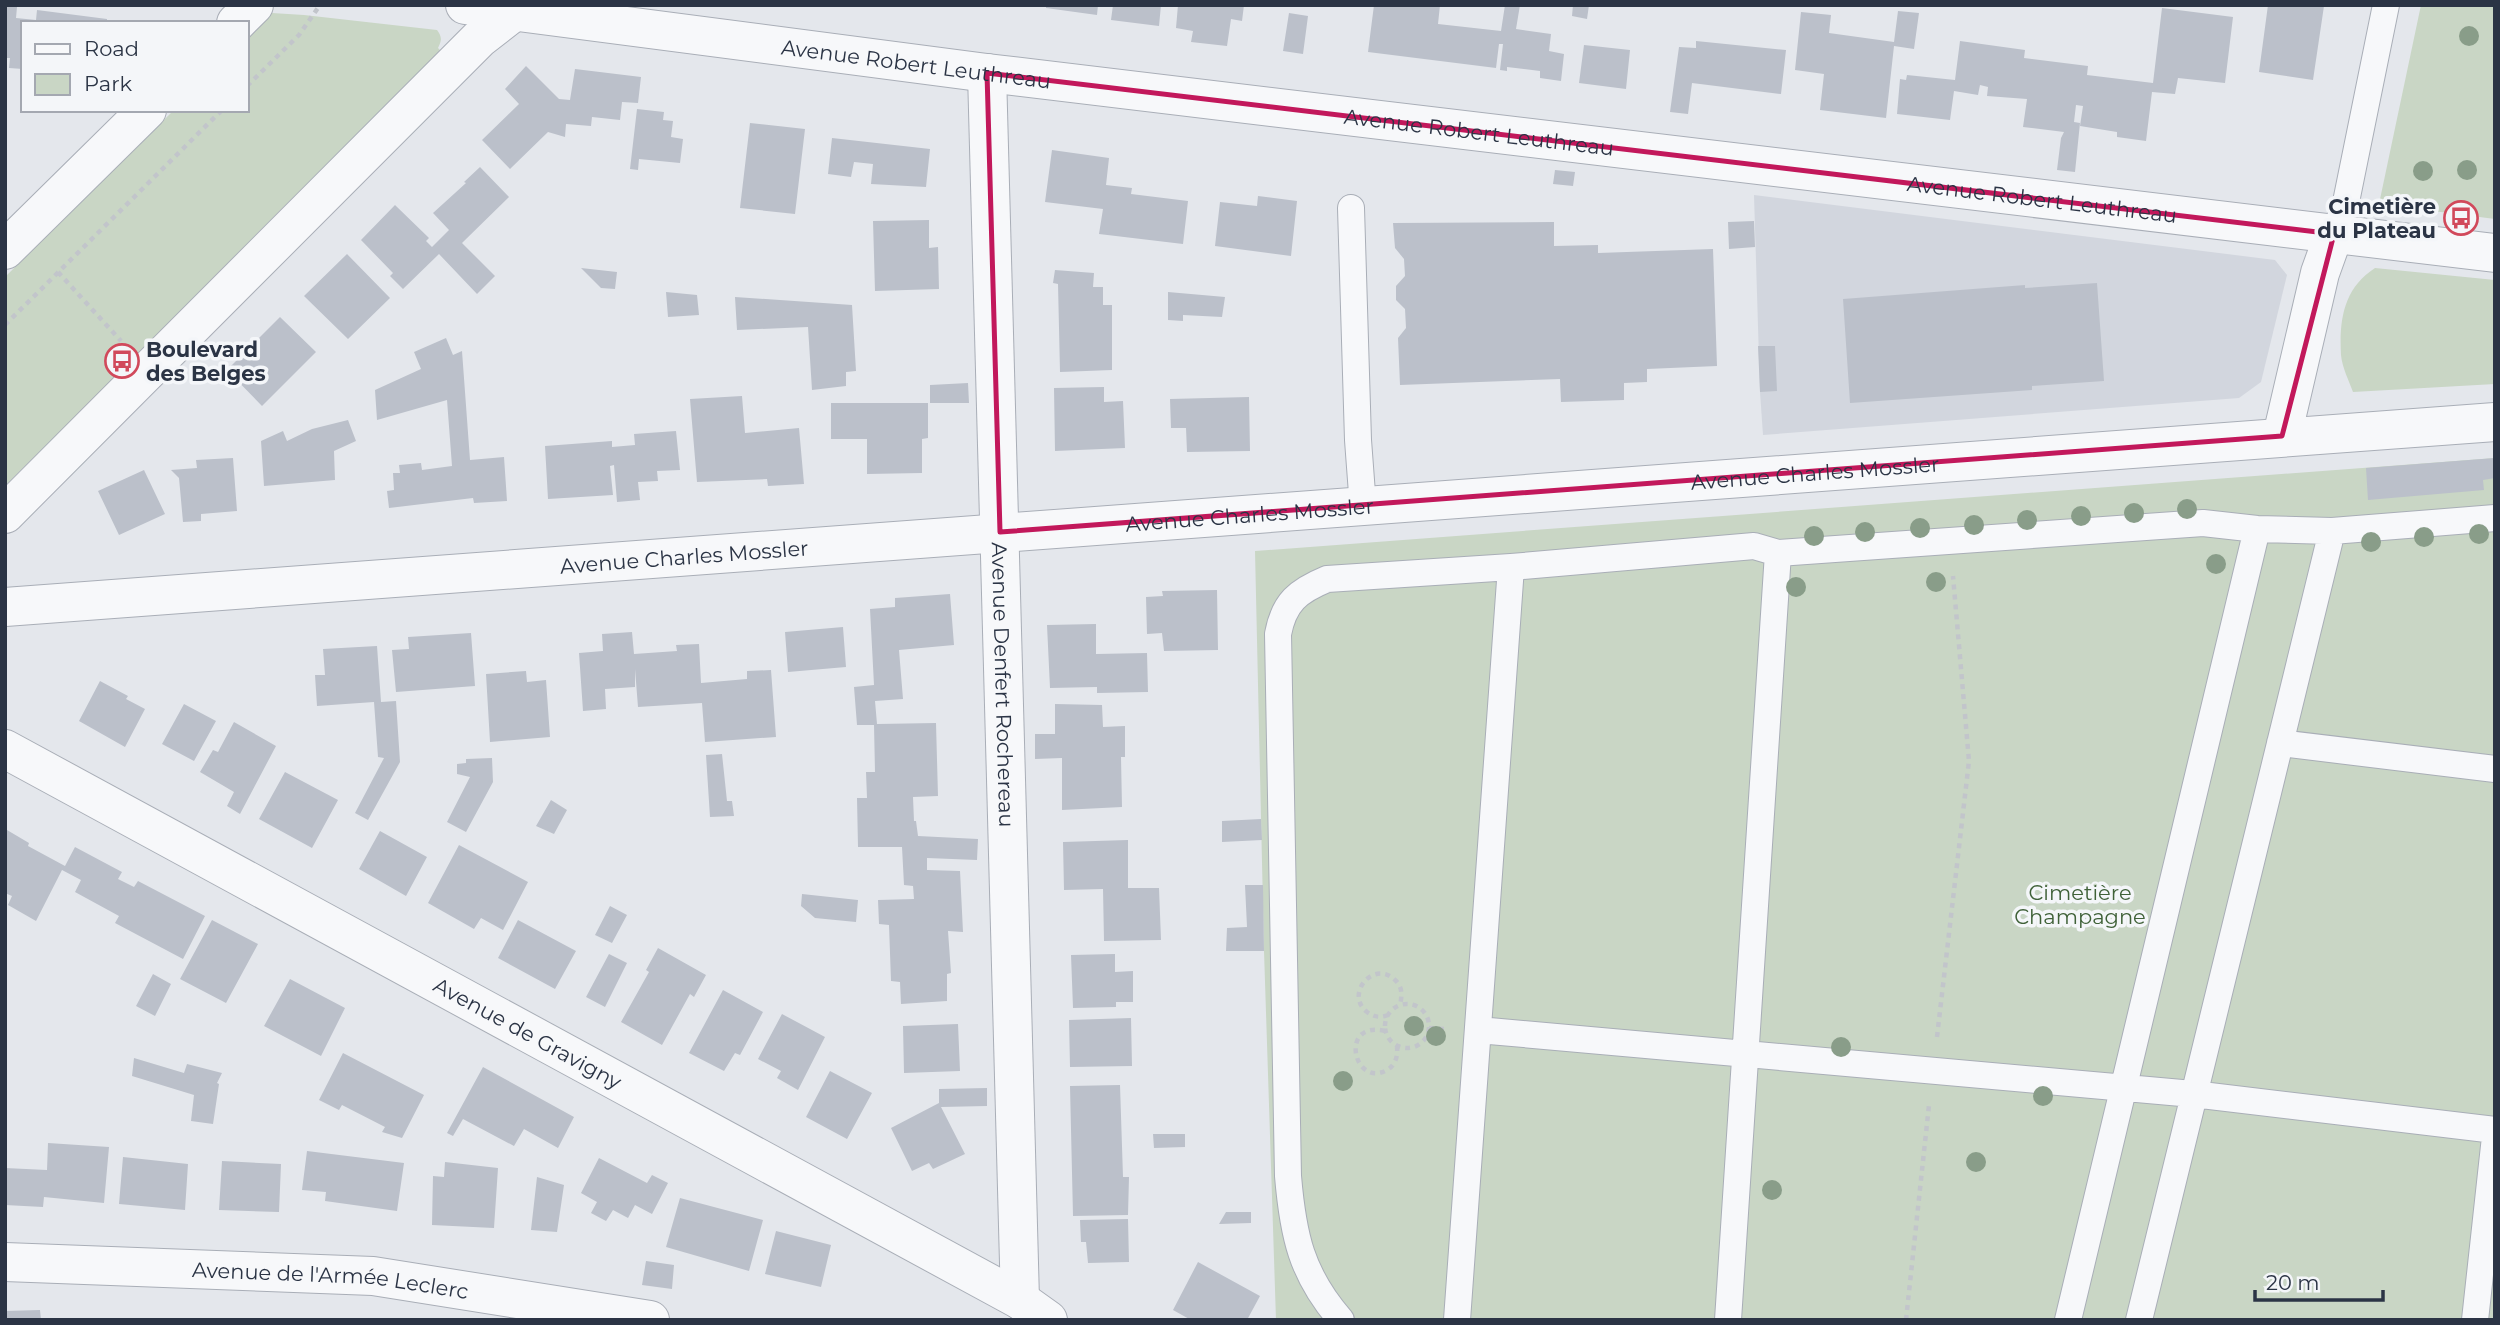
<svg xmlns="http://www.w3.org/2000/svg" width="2500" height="1325" font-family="Montserrat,sans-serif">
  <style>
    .built { fill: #d2d6de }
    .green { fill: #c9d6c5 }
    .building { fill: #bbc0ca }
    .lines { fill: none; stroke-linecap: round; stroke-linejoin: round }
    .service-casing { stroke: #a9aeb7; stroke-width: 28 }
    .minor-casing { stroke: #a9aeb7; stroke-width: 40 }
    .tertiary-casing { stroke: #a9aeb7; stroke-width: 40 }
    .path { stroke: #c2c5cb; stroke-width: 4.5; stroke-dasharray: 5 5; stroke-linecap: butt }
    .service { stroke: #f7f8fa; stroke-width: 26 }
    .minor { stroke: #f7f8fa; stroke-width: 38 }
    .tertiary { stroke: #f7f8fa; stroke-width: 38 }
    .tree { fill: #899d89 }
    .marked { fill: none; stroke: #c2185b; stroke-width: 5; stroke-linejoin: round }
    .labels { text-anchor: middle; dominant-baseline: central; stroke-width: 7; stroke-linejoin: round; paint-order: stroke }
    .street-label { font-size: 21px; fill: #2b3445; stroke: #f4f6f9 }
    .poi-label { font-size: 21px; font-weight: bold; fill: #2b3445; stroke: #f4f6f9; text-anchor: end }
    .park-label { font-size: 21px; fill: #3f6138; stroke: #f4f6f9 }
  </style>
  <rect width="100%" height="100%" fill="#e4e7ec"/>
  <path class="built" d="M1754,195L2275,260L2287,275L2261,382L2239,398L1763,435L1760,392Z"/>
  <path class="green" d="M2421,5H2495V219L2379,204Z
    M272,13L304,15L437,30C442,37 442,40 438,48L443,53L5,486V277L174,110H247V38Z
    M2375,268L2495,280V384L2353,392C2349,381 2342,367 2341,355C2339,319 2344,288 2375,268Z
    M2495,458V1320H1276L1264,951L1255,551Z"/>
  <path class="building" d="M1046,5H1098L1097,15L1046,8Z
    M1113,5H1161L1159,26L1111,20Z
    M1178,5H1244L1242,21L1231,19L1227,46L1191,42L1193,31L1176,28Z
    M1374,5H1440L1438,24L1501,31L1505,5H1520L1516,29L1551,34L1549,51L1564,54L1561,81L1540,78V71L1507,67V71L1500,70L1503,44H1499L1496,68L1368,52Z
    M1573,5H1589L1587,19L1572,16Z
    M2268,5L2324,6L2313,80L2259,72Z
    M5,6L17,7L16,18L36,20L37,10L107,19V23H23V69L9,68L10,58H5Z
    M2162,8L2233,17L2225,83L2178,78L2175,94L2152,92L2146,141L2117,137V132L2080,126L2083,106L2076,105L2074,122L2080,123L2075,172L2057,170L2061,138L2064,132L2023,127L2027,99L1987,96L1988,87L1980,85L1978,95L1954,91L1950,120L1897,114L1900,79L1906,80L1907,75L1955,80L1960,41L2025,50L2024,58L2088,66L2087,75L2153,83Z
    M1898,11L1919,13L1914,49L1894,46L1886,118L1820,110L1824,74L1795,70L1801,12L1831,15L1829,33L1894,42Z
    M1289,13L1308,16L1303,54L1283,51Z
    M1696,41L1786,50L1781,94L1692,83L1688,114L1670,112L1679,47L1696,48Z
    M1584,45L1630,50L1626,89L1579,83Z
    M526,66L559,99L570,100L575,69L641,77L638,103L622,102L620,120L592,117L591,126L566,124L565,137L548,132L510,169L482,140L519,104L505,89Z
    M637,109L664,112L663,120L673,121L671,137L683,139L680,163L639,159L638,170L630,169Z
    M750,123L805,129L795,214L740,208Z
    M832,138L930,149L926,187L871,184L873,164L854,162L851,177L828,174Z
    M1052,150L1109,158L1106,185L1132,188L1131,194L1188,201L1183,244L1099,234L1103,209L1045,202Z
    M480,167L509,197L462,243L495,276L477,294L439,254L403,289L390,276L393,273L361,240L395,205L429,238L426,241L432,247L449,230L433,213L466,183L464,182Z
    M1555,170L1575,172L1573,186L1553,184Z
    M1258,196L1297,201L1291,256L1215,246L1220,202L1257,206Z
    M929,220V248L938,247L939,289L875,291L873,221Z
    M1754,221L1755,247L1729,249L1728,222Z
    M1554,222V246L1598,245V253L1713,249L1717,366L1647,369V382L1624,383V400L1561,402L1560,379L1400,385L1398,338L1406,328L1405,309L1396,300V286L1405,276L1404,259L1395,248L1393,223Z
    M347,254L390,298L348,339L304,296Z
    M581,268L617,272L615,289L601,288Z
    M1055,270L1094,273L1093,287H1103V305H1112V370L1060,372L1058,284L1053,283Z
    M2097,283L2104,381L2032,386V390L1850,403L1843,299L2025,285V288Z
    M666,292L697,295L699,315L668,317Z
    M1168,292L1225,297L1222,317L1183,315V321L1168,320Z
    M735,297L852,305L856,371L846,372V386L812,390L808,327L737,330Z
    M280,317L316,352L262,406L227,370Z
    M446,338L453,355L462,351L470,460L504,457L507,501L474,503L473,498L389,508L387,491L394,490L393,473H400L399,465L421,463L422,470L452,466L447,400L377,420L375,390L421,369L414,352Z
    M1758,346H1775L1777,391L1760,392Z
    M968,383L969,403H930V385Z
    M1104,387V402L1123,401L1125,448L1055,451L1054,388Z
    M742,396L745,433L799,428L804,484L768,486L767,479L697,482L690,399Z
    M1249,397L1250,451L1187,452L1186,428H1171L1170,399Z
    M831,403H928V438L922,439V473L867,474V439H831Z
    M348,420L356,441L334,451L335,480L264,486L261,441L283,431L287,441L312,429Z
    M676,431L680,470L657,471L658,481L638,482L640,500L617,502L614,465L610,466L613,495L548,499L545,446L612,441V447L635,445L634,434Z
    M233,458L237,511L201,514V521L183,522L179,478L171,470L197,468L196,460Z
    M2495,458V478L2483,480L2484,490L2368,500L2366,468Z
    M144,470L165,514L119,535L98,491Z
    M1217,590L1218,650L1164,651L1162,633L1147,634L1146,597L1163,596L1162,591Z
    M950,594L954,645L899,650L903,699L875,701L877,724L936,723L938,796L913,797L914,821H916L918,836L978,839L977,860L927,858V870L960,871L963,932L948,931L951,973L947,974V1001L901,1004L900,982L891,981L889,925L879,924L878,900L914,899L913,886L904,885L902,847H858L857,798H867L866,772H875L874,725H857L854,687L874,685L870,609L895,607V598Z
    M1096,624V654L1147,653L1148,692L1097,693V687L1050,688L1047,625Z
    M843,627L846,667L788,672L785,632Z
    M632,632L634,654L677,651L676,645L699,644L701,683L747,679V671L771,670L776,737L705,742L702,703L638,707L635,669V687L605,689L606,709L583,711L579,653L603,651L602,634Z
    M471,633L475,686L396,692L392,650L409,649L408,637Z
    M377,646L381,702L396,701L400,762L368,820L355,813L384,758L378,757L374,702L317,706L315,675H325L323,649Z
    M526,671L527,682L546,680L550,737L490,742L486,674Z
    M100,681L128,696L126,699L145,709L125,747L79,721Z
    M184,704L216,721L194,761L162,744Z
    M1055,704L1102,705L1103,727L1125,726V757H1121L1122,807L1062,810V758L1035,759V734H1055Z
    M234,722L276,746L240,814L227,806L234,792L200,772L213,750L218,752Z
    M722,754L727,801H732L734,816L710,817L706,755Z
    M492,758L493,782L466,832L447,822L470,777L457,774V764L466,763V759Z
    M285,772L338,800L312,848L259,819Z
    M551,800L567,810L554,834L536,826Z
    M1261,819L1262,840L1222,842V821Z
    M7,830L29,843L28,846L65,866L75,847L122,872L118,879L134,887L138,881L205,916L183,959L115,923L119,916L75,892L81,880L62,870L36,921L8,905L12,896L5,893Z
    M380,831L427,857L406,896L359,869Z
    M1128,840V888H1159L1161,940L1104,941L1103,889L1064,890L1063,842Z
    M459,845L528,882L503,930L481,918L474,929L428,903Z
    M1245,885H1263L1264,951H1226L1227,928L1247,927Z
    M802,894L858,900L856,922L815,918L801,906Z
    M610,906L627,915L612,943L595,935Z
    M212,920L258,944L226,1003L180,979Z
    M518,920L576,951L555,989L498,958Z
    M658,948L706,975L694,997L690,994L662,1045L621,1022L649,972L646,970Z
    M609,954L627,963L605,1007L586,997Z
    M1115,954V972L1133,971V1002H1116V1007L1073,1008L1071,955Z
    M153,974L171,984L155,1016L136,1006Z
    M290,979L345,1008L321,1056L264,1026Z
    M723,990L763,1012L740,1055L735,1053L724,1071L689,1053Z
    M782,1014L825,1037L798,1090L777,1078L781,1071L758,1059Z
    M1131,1018L1132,1066L1070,1067L1069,1020Z
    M958,1024L960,1071L904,1073L903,1026Z
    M343,1053L424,1095L402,1138L382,1132L385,1127L342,1105L339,1110L319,1100Z
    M134,1058L184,1073L187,1064L222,1073L217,1083L219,1084L213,1124L191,1121L194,1095L132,1076Z
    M483,1067L574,1117L558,1148L524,1129L514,1146L463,1119L453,1136L447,1133Z
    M830,1071L872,1093L847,1139L806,1117Z
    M1120,1085L1123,1177H1129L1128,1215L1073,1216L1070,1086Z
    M987,1088V1106L941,1107L965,1154L933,1169L929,1163L912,1171L891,1128L939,1103V1089Z
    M1153,1134H1185V1147L1154,1148Z
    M48,1143L109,1147L104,1203L44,1197L43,1207L5,1205V1168L47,1170Z
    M307,1151L404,1163L397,1211L325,1201L326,1192L302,1190Z
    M123,1157L188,1164L185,1210L119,1204Z
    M599,1158L647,1183L652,1175L668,1183L652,1214L635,1205L628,1218L613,1210L606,1221L591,1213L597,1202L581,1193Z
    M222,1161L281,1164L279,1212L219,1210Z
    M445,1162L498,1168L494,1228L432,1225L433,1176L444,1177Z
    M537,1177L564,1185L557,1232L531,1230Z
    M680,1198L763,1220L749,1271L666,1247Z
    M1226,1212H1251V1223L1219,1224Z
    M1128,1219L1129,1262L1088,1263L1086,1242H1081L1080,1220Z
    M776,1231L831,1245L821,1287L765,1274Z
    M646,1261L674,1265L672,1289L642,1285Z
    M1198,1262L1260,1296L1247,1320H1191L1173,1310Z
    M40,1310L41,1320H5V1311Z"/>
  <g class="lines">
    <g class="service-casing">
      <path id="service" d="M1351,208L1358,440L1363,507
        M2334,234L2346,202L2386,5
        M2280,743L2495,769
        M1478,1030L2193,1094L2495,1130
        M1341,1320C1301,1274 1293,1235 1288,1176L1278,634C1284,602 1298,591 1327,579L1511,567L1754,546L1778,553L2203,523L2257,529L2332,531L2495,518
        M1457,1320L1511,567
        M1728,1320L1778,553
        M2068,1320L2257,529
        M2139,1320L2332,531
        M2475,1320L2495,1137"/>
    </g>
    <g class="minor-casing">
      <g id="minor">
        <path id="s1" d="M465,5L987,73L2495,253"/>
        <path id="s2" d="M987,73L1020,1300"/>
        <path d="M2282,436L2320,273L2334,234"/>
        <path id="s3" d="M5,607L2495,422"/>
      </g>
    </g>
    <g class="tertiary-casing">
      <g id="tertiary">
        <path d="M236,23L254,5"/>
        <path d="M5,250L147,110"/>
        <path d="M5,514L479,39L515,11"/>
        <path id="s4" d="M5,749L1020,1300L1048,1320"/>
        <path id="s5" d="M5,1262L373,1276L650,1320"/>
      </g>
    </g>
    <path class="path" d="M247,86L299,35L320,5
      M58,272L121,341
      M5,325L222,110
      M1385 1026a22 22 0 1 1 44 0a22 22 0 1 1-44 0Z
      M1388,1015C1380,1018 1374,1017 1367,1012C1344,994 1374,959 1395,980C1403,987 1402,996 1400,1005
      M1429,1028L1445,1029
      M1385,1031C1338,1020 1354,1089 1387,1070C1396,1065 1398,1055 1397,1047
      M1937,1037L1969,761L1953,576
      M1906,1320L1929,1105"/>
    <use href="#service" class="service"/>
    <use href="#minor" class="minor"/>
    <use href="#tertiary" class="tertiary"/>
  </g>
  <g class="tree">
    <circle cx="2469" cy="36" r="10"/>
    <circle cx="2467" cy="170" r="10"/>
    <circle cx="2423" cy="171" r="10"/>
    <circle cx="2187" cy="509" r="10"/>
    <circle cx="2134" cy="513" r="10"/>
    <circle cx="2081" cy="516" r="10"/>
    <circle cx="2027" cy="520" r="10"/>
    <circle cx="1974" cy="525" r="10"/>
    <circle cx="1920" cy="528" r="10"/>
    <circle cx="1865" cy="532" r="10"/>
    <circle cx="2479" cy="534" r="10"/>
    <circle cx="1814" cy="536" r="10"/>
    <circle cx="2424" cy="537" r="10"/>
    <circle cx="2371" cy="542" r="10"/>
    <circle cx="2216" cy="564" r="10"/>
    <circle cx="1936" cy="582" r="10"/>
    <circle cx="1796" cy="587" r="10"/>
    <circle cx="1414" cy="1026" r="10"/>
    <circle cx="1436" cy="1036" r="10"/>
    <circle cx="1841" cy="1047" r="10"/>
    <circle cx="1343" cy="1081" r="10"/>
    <circle cx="2043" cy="1096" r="10"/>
    <circle cx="1976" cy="1162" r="10"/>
    <circle cx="1772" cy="1190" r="10"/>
  </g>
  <path class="marked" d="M987,73L2334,234L2282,436L1000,532Z"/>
  <defs>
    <g id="bus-ring" transform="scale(1.75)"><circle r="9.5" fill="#f4f6f9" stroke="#d1495b" stroke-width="1.5"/><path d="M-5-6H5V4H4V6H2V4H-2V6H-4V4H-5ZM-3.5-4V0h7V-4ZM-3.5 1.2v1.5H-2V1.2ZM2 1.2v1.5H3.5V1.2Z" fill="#d1495b"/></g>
  </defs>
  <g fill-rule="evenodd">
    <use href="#bus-ring" x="2461" y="218"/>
    <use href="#bus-ring" x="122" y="361"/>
  </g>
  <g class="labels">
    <g class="street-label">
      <text stroke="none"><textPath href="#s1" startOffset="455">Avenue Robert Leuthreau</textPath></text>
      <text stroke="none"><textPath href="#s1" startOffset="1022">Avenue Robert Leuthreau</textPath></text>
      <text stroke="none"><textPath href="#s1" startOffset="1589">Avenue Robert Leuthreau</textPath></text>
      <text stroke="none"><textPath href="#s3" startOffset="1815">Avenue Charles Mossler</textPath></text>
      <text stroke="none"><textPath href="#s3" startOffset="1248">Avenue Charles Mossler</textPath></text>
      <text stroke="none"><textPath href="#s3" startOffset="681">Avenue Charles Mossler</textPath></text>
      <text stroke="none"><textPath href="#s2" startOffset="612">Avenue Denfert Rochereau</textPath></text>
      <text stroke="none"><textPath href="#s4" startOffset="595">Avenue de Gravigny</textPath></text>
      <text stroke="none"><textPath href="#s5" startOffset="326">Avenue de l'Armée Leclerc</textPath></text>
    </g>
    <g class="poi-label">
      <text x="2436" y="206">Cimetière<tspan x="2436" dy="24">du Plateau</tspan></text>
      <text x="146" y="349" text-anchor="start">Boulevard<tspan x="146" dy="24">des Belges</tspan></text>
    </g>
    <g class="park-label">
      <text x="2080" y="892">Cimetière<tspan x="2080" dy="24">Champagne</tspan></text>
    </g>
  </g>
  <rect width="2500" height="1325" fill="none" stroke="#2b3445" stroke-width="14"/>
  <rect x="21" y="21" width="228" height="91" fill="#f4f6f9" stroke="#a4a8b1" stroke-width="2"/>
  <rect x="35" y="44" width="35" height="10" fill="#f7f8fa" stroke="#a4a8b1" stroke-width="2"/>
  <text x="84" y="56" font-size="21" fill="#2b3445">Road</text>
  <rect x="35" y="74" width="35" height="21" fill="#c9d6c5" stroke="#a4a8b1" stroke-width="2"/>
  <text x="84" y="91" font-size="21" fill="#2b3445">Park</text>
  <path d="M2255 1290v10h128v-10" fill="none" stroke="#2b3445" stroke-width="3.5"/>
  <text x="2266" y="1290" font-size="21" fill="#2b3445" stroke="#f4f6f9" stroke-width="5" paint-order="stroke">20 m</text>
</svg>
